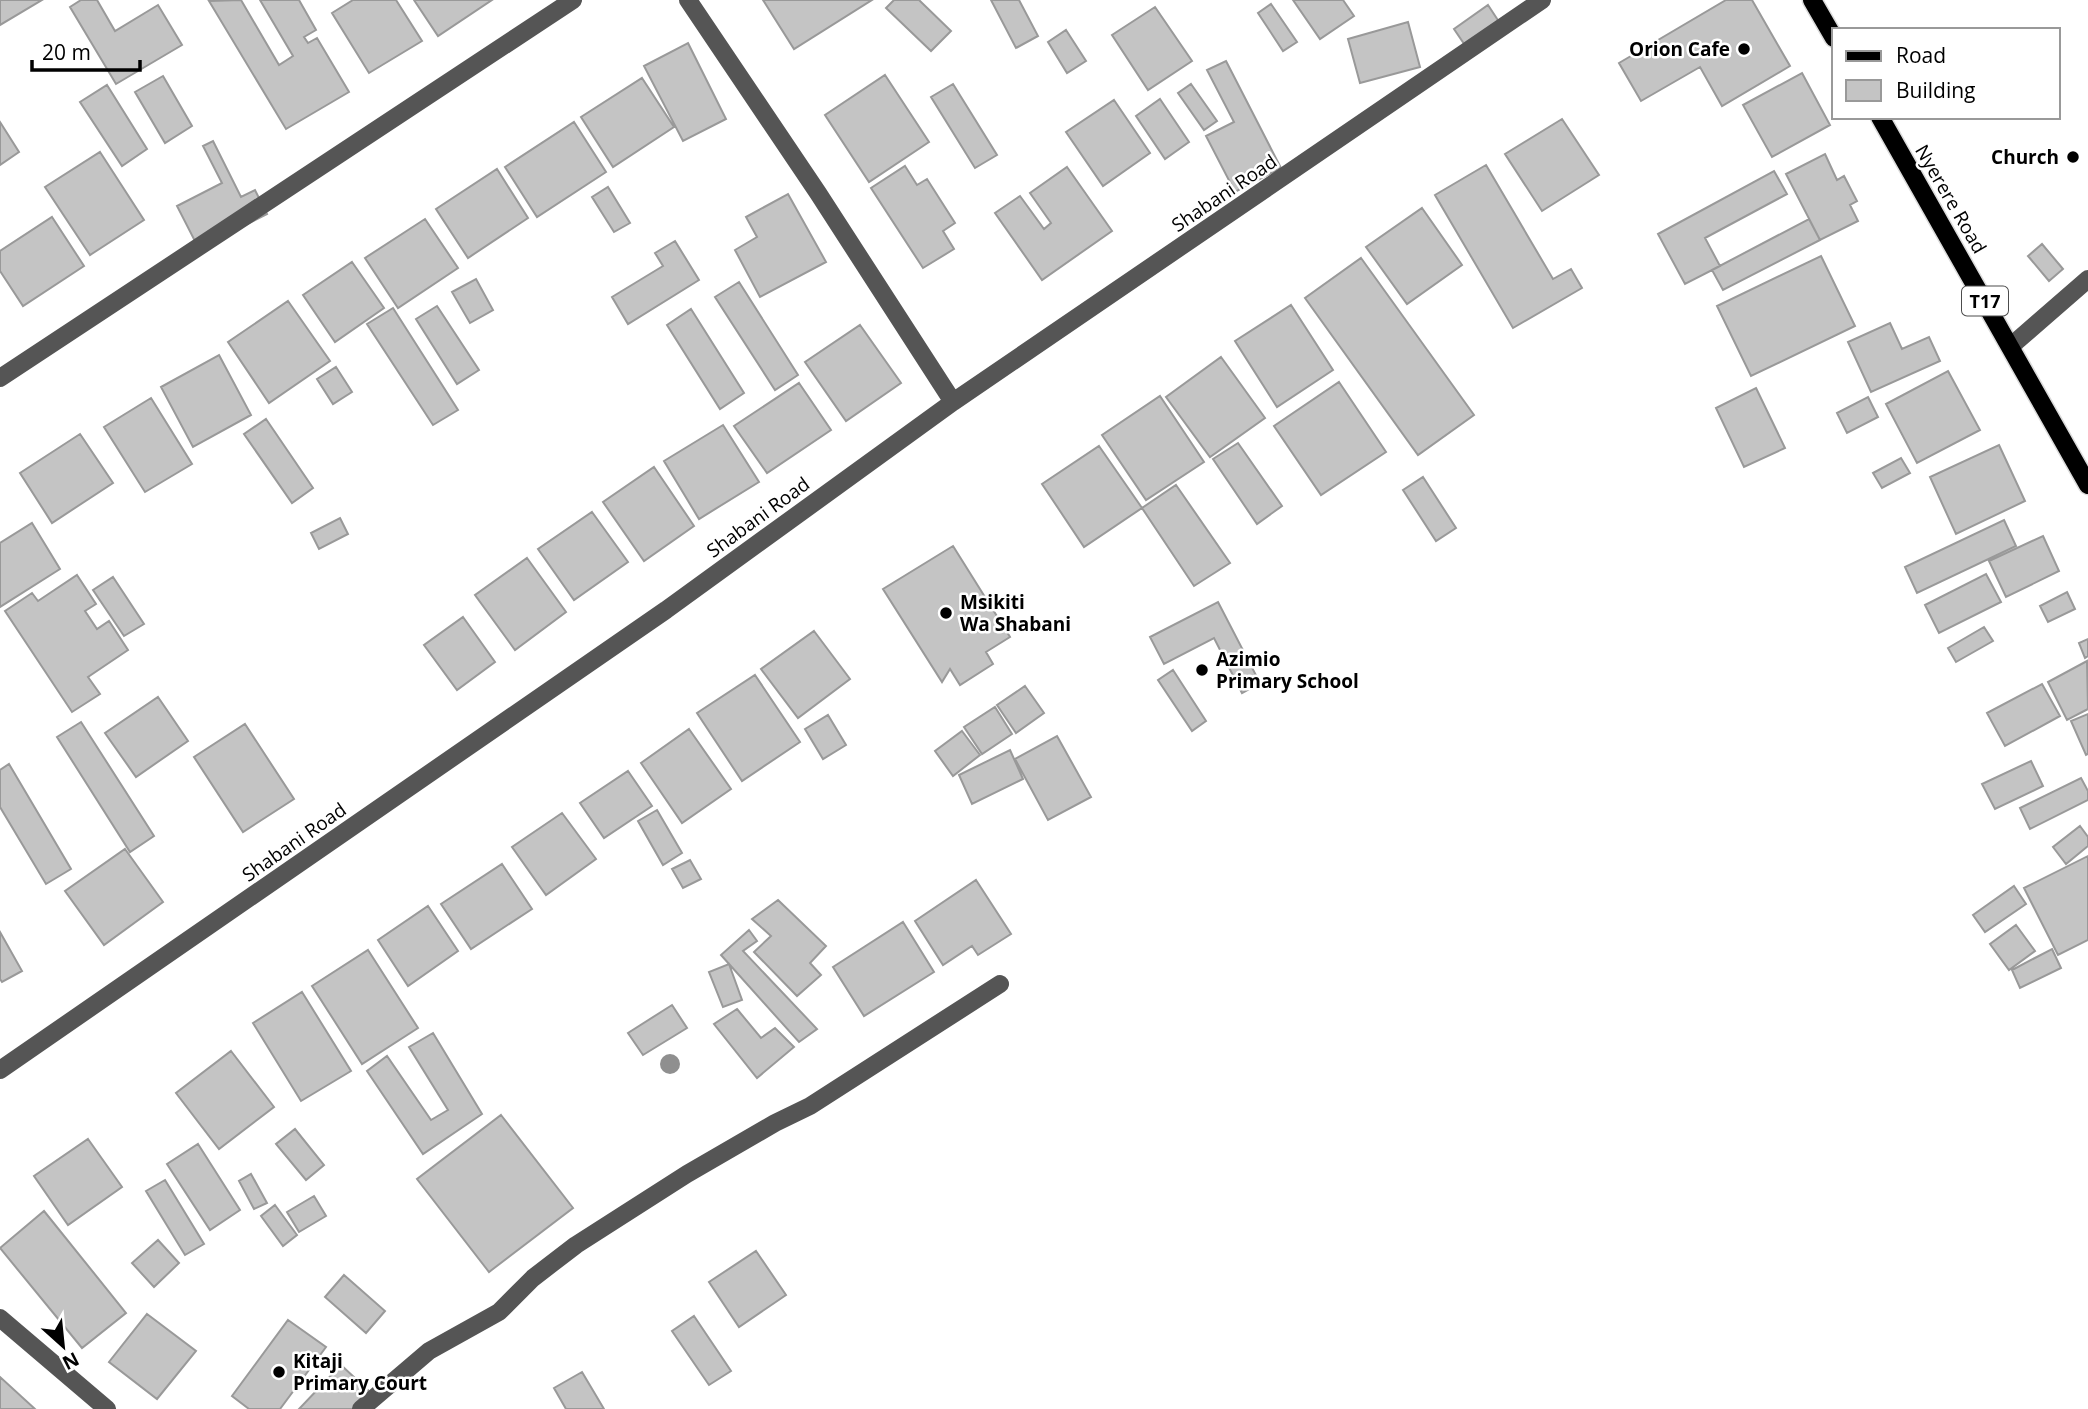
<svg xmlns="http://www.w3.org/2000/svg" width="2088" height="1409" font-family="'Open Sans',sans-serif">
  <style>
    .building { fill: #c4c4c4; stroke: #999; stroke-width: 2 }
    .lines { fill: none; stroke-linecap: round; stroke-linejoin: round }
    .major-casing { stroke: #dbdbdb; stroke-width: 21 }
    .minor { stroke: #555; stroke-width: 18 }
    .major { stroke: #000; stroke-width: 18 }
    .tree { fill: #8f8f8f }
    .poi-dot { fill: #000; stroke: #fff; stroke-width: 2.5 }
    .labels { text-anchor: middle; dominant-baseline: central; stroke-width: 5; stroke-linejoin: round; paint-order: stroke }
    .shield { fill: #fff; stroke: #4c4c4c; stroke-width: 2 }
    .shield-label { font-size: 18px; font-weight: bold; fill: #000 }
    .poi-label { font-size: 19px; font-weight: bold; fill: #000; stroke: #fff; text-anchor: start }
    .street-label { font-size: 19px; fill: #000; stroke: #fff }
  </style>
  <rect width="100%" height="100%" fill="#fff"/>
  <path class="building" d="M0,0H42L0,25Z
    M81,0H97L115,31L158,5L182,45L116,84L70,7Z
    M241,0L279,65L293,56L260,0H299L316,30L304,37L308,43L317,38L349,92L286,129L209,1Z
    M353,0H396L422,41L369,73L332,13Z
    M414,0H492L438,36Z
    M763,0H872L794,49Z
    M894,0H919L951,31L931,51L886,8Z
    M991,0H1019L1038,36L1016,48Z
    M1293,0H1343L1354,16L1320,39Z
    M1726,0H1752L1790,66L1722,106L1700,67L1641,101L1619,63Z
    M1271,4L1297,42L1283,51L1258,13Z
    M1488,5L1505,31L1471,54L1454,29Z
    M1155,7L1192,61L1148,90L1112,35Z
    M1408,22L1420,67L1360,83L1348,39Z
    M1066,30L1086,61L1067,73L1048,42Z
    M688,43L726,119L683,141L644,66Z
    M1226,61L1281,168L1235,192L1206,136L1234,122L1207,70Z
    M1802,73L1830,125L1772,157L1743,105Z
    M885,75L929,142L869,182L825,115Z
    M163,76L192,126L165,143L135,92Z
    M642,78L674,127L613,167L581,117Z
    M953,84L997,155L975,168L931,97Z
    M1191,84L1217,121L1204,130L1178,93Z
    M107,85L147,149L122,166L80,102Z
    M1160,99L1189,142L1165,159L1136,116Z
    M1114,100L1150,153L1103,186L1066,132Z
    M1562,119L1599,175L1542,211L1505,154Z
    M0,122L19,152L0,165Z
    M574,122L606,172L537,217L505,167Z
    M213,141L241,197L255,190L267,214L199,249L177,206L222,183L203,146Z
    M100,152L144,220L90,255L45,187Z
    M1825,154L1837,180L1844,176L1857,201L1850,205L1858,221L1820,240L1786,174Z
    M1486,165L1553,279L1571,269L1582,288L1513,328L1435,195Z
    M905,166L917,185L927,179L955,223L943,231L954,249L923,268L871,188Z
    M1067,167L1112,231L1042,280L995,213L1020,196L1044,229L1051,223L1030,193Z
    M497,169L528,218L468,258L436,209Z
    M1774,171L1787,194L1705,238L1720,266L1685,284L1658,234Z
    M608,187L630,223L614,232L592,197Z
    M788,194L826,262L760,297L735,250L757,237L746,217Z
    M1422,208L1462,265L1407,304L1366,247Z
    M52,217L84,266L23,306L0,271V251Z
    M425,219L458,268L398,308L365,258Z
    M1809,219L1820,240L1723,290L1712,270Z
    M675,241L699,280L628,324L612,297L663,266L655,253Z
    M2042,244L2063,269L2049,281L2028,256Z
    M1821,256L1855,326L1751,376L1717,306Z
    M1361,258L1474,415L1418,455L1305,298Z
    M352,262L384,308L335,342L303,295Z
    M476,279L493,310L470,323L452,292Z
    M739,282L798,375L775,390L715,297Z
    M288,301L330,361L269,403L228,342Z
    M1291,305L1333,370L1277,407L1235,341Z
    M437,306L479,370L457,384L416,319Z
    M393,308L458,410L433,425L367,324Z
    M691,309L744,393L720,409L667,325Z
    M1890,323L1902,349L1929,337L1940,361L1871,392L1848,342Z
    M860,325L901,383L846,421L805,362Z
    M219,355L251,415L193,447L161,387Z
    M1221,357L1265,418L1210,457L1166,397Z
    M336,367L352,392L333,404L317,379Z
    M1948,371L1980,430L1917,463L1886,404Z
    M1339,382L1386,452L1321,495L1274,426Z
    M799,383L831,430L767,473L734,426Z
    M1756,388L1785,448L1744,467L1716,408Z
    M1160,396L1204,462L1146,500L1102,435Z
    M1868,397L1878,417L1847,433L1837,413Z
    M151,398L192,464L145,492L104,427Z
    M266,419L313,488L292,503L244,434Z
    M723,425L759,482L699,519L664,461Z
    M80,434L113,483L52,523L20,473Z
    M1238,443L1282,506L1257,524L1213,459Z
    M1999,445L2025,501L1956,534L1930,477Z
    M1099,446L1142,508L1084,547L1042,484Z
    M1901,458L1910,473L1882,488L1873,473Z
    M654,467L694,526L644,561L603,502Z
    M1423,477L1456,528L1436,541L1403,490Z
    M1176,485L1230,563L1194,586L1142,508Z
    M592,512L628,562L574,600L538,549Z
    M340,518L348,534L319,549L311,533Z
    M2004,520L2016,546L1917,593L1905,567Z
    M32,523L60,569L0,607V543Z
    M2043,536L2059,571L2006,597L1989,561Z
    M953,546L1010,637L986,652L993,664L960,685L950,669L942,682L883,589Z
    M527,558L566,612L515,650L475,595Z
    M1986,574L2001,602L1939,633L1925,605Z
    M77,575L96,604L85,611L97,629L109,621L128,650L88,677L100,694L72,712L5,611L32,593L38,601Z
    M113,577L144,624L124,636L93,590Z
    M2067,592L2075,609L2048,622L2040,606Z
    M1218,602L1260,683L1242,693L1214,638L1164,664L1150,637Z
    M463,617L495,662L457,690L424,645Z
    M1984,627L1993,641L1956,662L1948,648Z
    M814,631L850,679L798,718L761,669Z
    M2088,639V656L2085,658L2079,643Z
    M2087,661L2088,709L2067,720L2048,682Z
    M1173,670L1206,721L1192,731L1158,680Z
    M755,675L800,742L742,781L697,713Z
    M2042,684L2060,716L2005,746L1987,713Z
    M1025,686L1044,713L1016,733L997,705Z
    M158,697L188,741L136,777L105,733Z
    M995,707L1012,734L982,754L964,727Z
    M2088,714V754L2086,755L2071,721Z
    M828,715L846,745L823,759L805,729Z
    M81,722L154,836L130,852L57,737Z
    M245,724L294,799L243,832L194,757Z
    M689,729L731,789L682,823L641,763Z
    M962,731L980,755L953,776L935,751Z
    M1057,736L1091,797L1048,820L1015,759Z
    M1010,750L1023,779L972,804L959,775Z
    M2031,761L2043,786L1995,809L1982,784Z
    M9,764L71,869L46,884L0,807V770Z
    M628,771L652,806L604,838L580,803Z
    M2081,778L2088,791V800L2030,829L2020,808Z
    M657,810L682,853L663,865L638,821Z
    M562,813L596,859L546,895L512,847Z
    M2080,826L2088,837V846L2066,864L2053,847Z
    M125,849L163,902L104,945L65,891Z
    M2088,856V940L2058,955L2024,888Z
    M690,860L701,879L683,888L672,869Z
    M502,864L532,909L471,949L441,904Z
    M976,880L1011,934L978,955L972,946L943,965L915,921Z
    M2014,886L2026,904L1985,932L1973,915Z
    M778,900L826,946L810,963L821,975L797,996L754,952L771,936L752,919Z
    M428,906L458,951L408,986L378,940Z
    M903,922L934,972L864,1016L833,967Z
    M2016,925L2035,951L2009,970L1990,944Z
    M749,930L757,941L743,951L817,1029L799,1042L721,955Z
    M0,932L22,971L2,982L0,979Z
    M2052,949L2061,968L2020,988L2012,970Z
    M368,950L418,1028L362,1064L312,986Z
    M729,964L742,1000L723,1007L709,972Z
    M302,992L351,1071L301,1101L253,1023Z
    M672,1005L687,1028L643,1055L628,1033Z
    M737,1009L761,1038L775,1028L794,1047L757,1078L714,1024Z
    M433,1033L482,1114L423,1154L367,1071L387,1056L431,1120L448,1110L409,1047Z
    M231,1051L274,1107L219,1149L176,1093Z
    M501,1115L573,1208L489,1272L417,1179Z
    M295,1129L324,1165L306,1180L276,1144Z
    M88,1139L122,1187L68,1225L34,1176Z
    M198,1144L240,1210L210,1230L167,1164Z
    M251,1174L267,1203L254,1209L239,1181Z
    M165,1180L204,1244L185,1255L146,1191Z
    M314,1196L326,1216L299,1232L287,1212Z
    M275,1205L297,1235L283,1246L261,1216Z
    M44,1211L126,1313L82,1348L0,1248Z
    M158,1240L179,1263L154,1287L132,1263Z
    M756,1251L786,1295L739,1327L709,1282Z
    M344,1275L385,1311L366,1333L325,1297Z
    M147,1314L196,1351L157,1399L109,1362Z
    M694,1316L731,1371L709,1385L672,1331Z
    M288,1320L326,1347L280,1409H249L232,1396Z
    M341,1365L370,1392L354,1409H299Z
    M582,1372L604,1409H566L554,1388Z
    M0,1377L35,1409H0Z"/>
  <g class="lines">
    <g class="major-casing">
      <path id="major" d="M1812,0L1834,38
        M1880,117L2088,485"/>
    </g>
    <path class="minor" d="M688,0L818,193L953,402
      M2011,346L2088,279
      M0,378L573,0
      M0,1070L666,610L953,402L1542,0
      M0,1318L107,1409
      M361,1409L429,1351L499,1312L533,1278L576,1245L687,1174L775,1123L810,1106L1000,984"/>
    <use href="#major" class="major"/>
  </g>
  <circle class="tree" cx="670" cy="1064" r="10"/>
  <g class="poi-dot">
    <circle cx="1744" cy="49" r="7"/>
    <circle cx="2073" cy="157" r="7"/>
    <circle cx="946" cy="613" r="7"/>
    <circle cx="1202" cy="670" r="7"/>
    <circle cx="279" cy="1372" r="7"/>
  </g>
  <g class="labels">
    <rect class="shield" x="1962" y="286.5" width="46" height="29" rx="5"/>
    <g class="shield-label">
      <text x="1985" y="301">T17</text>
    </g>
    <g class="poi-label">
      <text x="1730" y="49" text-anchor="end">Orion Cafe</text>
      <text x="2059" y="157" text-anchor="end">Church</text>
      <text x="960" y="602">Msikiti<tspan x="960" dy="22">Wa Shabani</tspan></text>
      <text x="1216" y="659">Azimio<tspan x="1216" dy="22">Primary School</tspan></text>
      <text x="293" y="1361">Kitaji<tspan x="293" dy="22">Primary Court</tspan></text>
    </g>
    <g class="street-label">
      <text transform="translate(1224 193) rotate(-34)">Shabani Road</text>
      <text transform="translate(1951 199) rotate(60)">Nyerere Road</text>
      <text transform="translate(758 517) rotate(-36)">Shabani Road</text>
      <text transform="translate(294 842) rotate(-35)">Shabani Road</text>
    </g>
  </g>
  <rect x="1832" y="28" width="228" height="91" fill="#ffffff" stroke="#999999" stroke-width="2"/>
  <rect x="1846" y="51" width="35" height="10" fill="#000000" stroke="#999999" stroke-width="2"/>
  <text x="1896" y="63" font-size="21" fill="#000000">Road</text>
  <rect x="1846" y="80" width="35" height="21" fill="#c4c4c4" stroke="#999999" stroke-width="2"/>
  <text x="1896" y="98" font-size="21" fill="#000000">Building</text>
  <g transform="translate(63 1346) rotate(153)" stroke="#ffffff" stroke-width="5" paint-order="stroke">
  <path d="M0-5L12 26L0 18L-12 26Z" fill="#000000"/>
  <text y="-10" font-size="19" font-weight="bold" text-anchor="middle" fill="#000000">N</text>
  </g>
  <path d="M32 60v10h108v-10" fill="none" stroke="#000000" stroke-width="3.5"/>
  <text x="42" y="60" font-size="21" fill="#000000" stroke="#ffffff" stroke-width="5" paint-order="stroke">20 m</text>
</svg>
